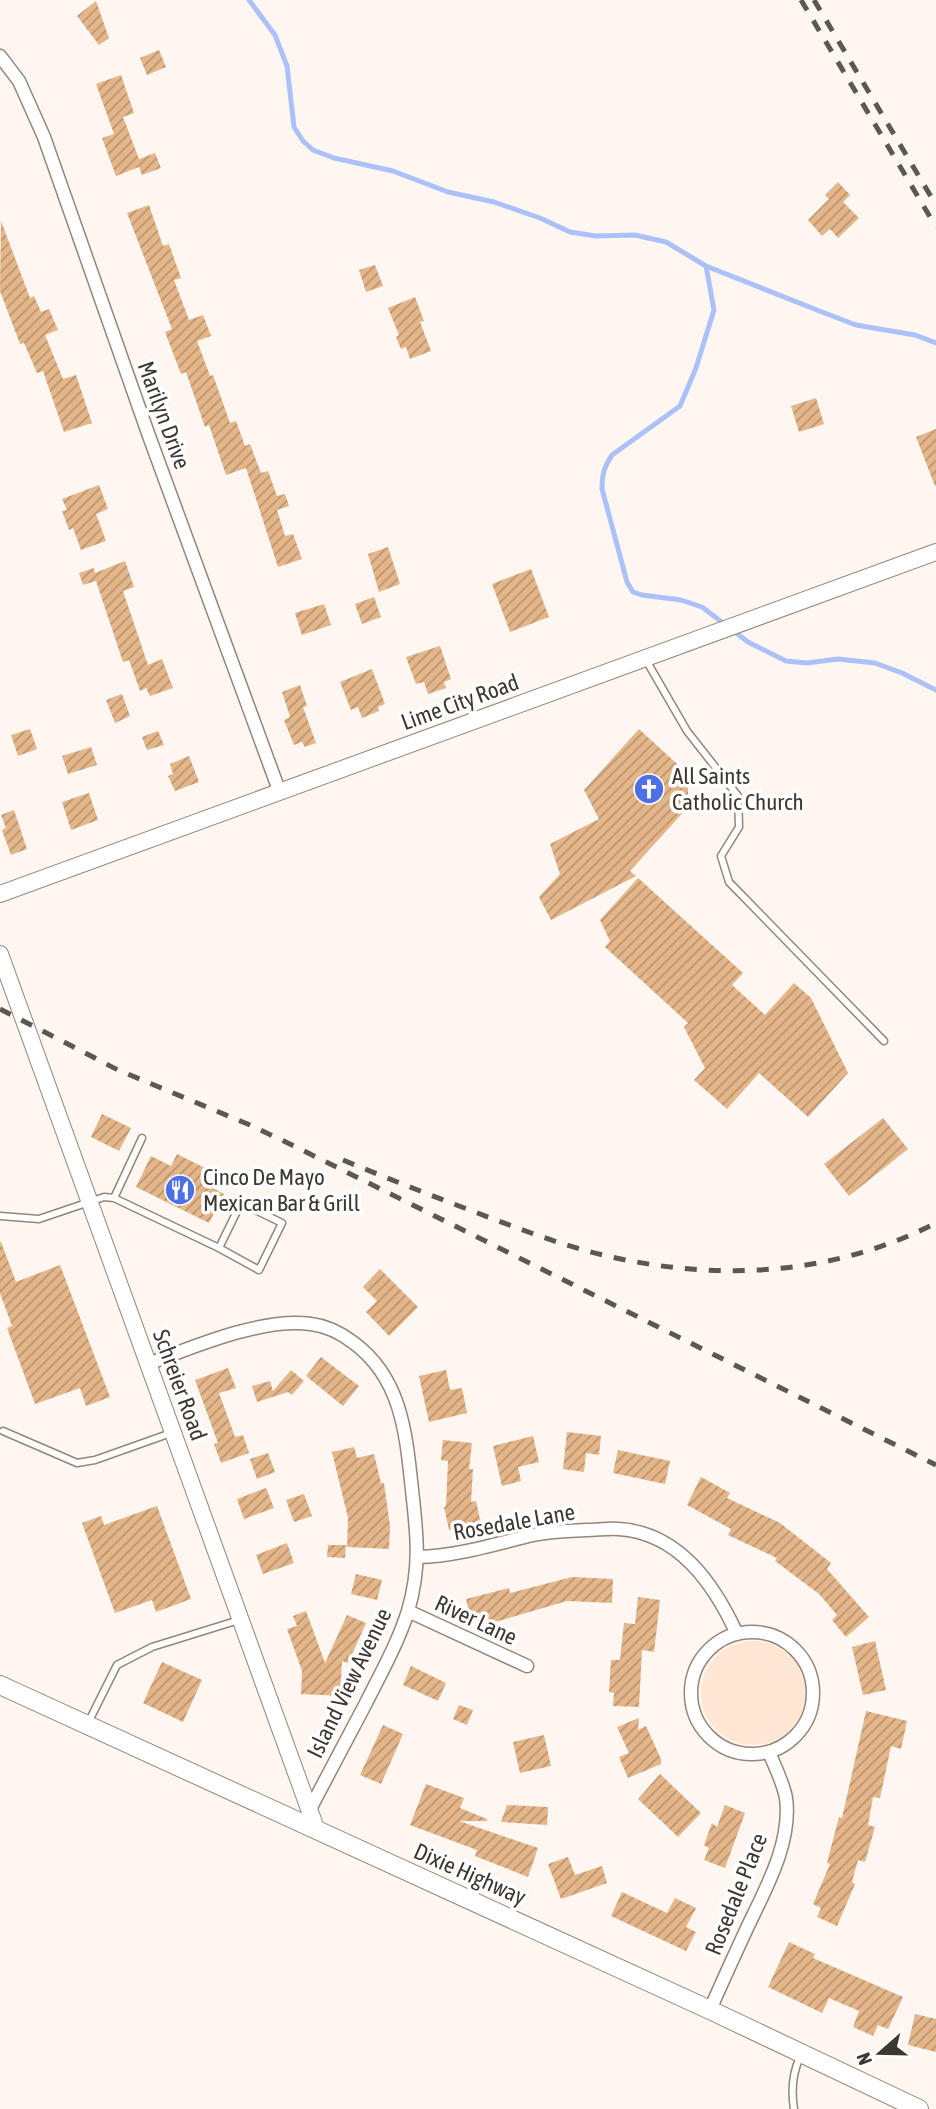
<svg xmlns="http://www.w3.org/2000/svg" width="936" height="2109" font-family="'Asap Condensed',sans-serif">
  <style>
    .grass { fill: #fee7d2 }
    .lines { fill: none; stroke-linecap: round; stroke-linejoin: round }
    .stream { stroke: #acc1f7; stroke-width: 5 }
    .building { fill: url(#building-hatch) }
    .service-casing { stroke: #948678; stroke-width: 9 }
    .minor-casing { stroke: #948678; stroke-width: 15 }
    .tertiary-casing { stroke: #948678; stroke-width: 18 }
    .secondary-casing { stroke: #948678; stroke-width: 20 }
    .service { stroke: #fff; stroke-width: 6 }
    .minor { stroke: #fff; stroke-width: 12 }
    .tertiary { stroke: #fff; stroke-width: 16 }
    .secondary { stroke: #fff; stroke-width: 18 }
    .rail { stroke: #5d5751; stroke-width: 5; stroke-dasharray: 12 12; stroke-linecap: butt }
    .labels { text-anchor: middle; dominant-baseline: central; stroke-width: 7; stroke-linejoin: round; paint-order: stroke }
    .street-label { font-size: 23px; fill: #3e3832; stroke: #fff }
    .poi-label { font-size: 23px; fill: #3e3832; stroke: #fff; text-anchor: start }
  </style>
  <defs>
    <pattern id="building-hatch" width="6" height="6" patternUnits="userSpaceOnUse" patternTransform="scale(1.75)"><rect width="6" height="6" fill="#e4b68a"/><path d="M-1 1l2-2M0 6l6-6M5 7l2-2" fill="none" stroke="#ba9571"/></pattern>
  </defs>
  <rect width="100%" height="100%" fill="#fef7f1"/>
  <path class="grass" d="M701 1693a52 52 0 1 1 104 0a52 52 0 1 1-104 0Z"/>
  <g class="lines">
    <path class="stream" d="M249,0L275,35L287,66L294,127L303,141L313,150L334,158L393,171L448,192L494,202L540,218L570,232L596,236L635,235L666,242L706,266L822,312L856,325L915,335L936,343
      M706,266L714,310L696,368L680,406L612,455C604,467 602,475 602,489L627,582L633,592L642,595L681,600L702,607L748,642L786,661L807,663L838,659L875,663L902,673L936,690"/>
  </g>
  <path class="building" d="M96,1L109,38L99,45L77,16Z
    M159,50L166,67L147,75L140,58Z
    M121,75L134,113L123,117L139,159L155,153L161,168L142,175L139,167L116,176L102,138L114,134L96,84Z
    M838,182L850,195L843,202L859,218L838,238L830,229L822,236L808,220L829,199L825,195Z
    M149,205L163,246L169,244L181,278L174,280L189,320L203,315L211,336L197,341L210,376L213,375L230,423L236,421L245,446L250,444L261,473L268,471L277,496L285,494L289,506L277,510L285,536L293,534L302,559L278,567L246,468L226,475L209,425L205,427L186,372L181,374L165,332L172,329L127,213Z
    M1,221L30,298L34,296L41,312L49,309L58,330L45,335L63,379L76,375L92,423L64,432L43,371L37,373L24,343L20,344L0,291Z
    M375,265L383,286L366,292L359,270Z
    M415,297L424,321L420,322L431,351L410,359L406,347L401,349L396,337L399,335L388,308Z
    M816,398L824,424L799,432L791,406Z
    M936,429V486H935L916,437Z
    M99,485L108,509L96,514L106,541L81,550L73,528L69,530L62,511L67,510L62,499Z
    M388,547L400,584L379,592L368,554Z
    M125,561L134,587L123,591L148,665L162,659L173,688L150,696L146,688L140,691L129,660L123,662L96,581L83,585L79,573L94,568L95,573Z
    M531,569L549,617L510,632L492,584Z
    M374,597L381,617L362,624L355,604Z
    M324,604L331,625L302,635L295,613Z
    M440,646L451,679L444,682L446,688L428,694L424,682L416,684L406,657Z
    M372,669L385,704L378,707L379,711L362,718L358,707L351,710L340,682Z
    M300,685L307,706L303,707L316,743L305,747L302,742L294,745L284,720L290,717L282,692Z
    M122,694L130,716L115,723L106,700Z
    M30,729L37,749L18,756L11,735Z
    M639,729L688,774V807L630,871L636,876L551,920L539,897L560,874L550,844L599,819L584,790Z
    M158,731L164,745L147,750L142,737Z
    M91,747L97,765L68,774L62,756Z
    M189,756L199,782L175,791L168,776L173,774L170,764Z
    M89,793L98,820L71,830L62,802Z
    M14,810L27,849L11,855L2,830L6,828L1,815Z
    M638,878L743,973L732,985L765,1015L794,983L811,998L848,1073L808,1117L759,1073L727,1109L694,1080L705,1068L684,1027L688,1023L605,947L610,941L600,920Z
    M102,1114L131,1128L119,1151L91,1137Z
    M883,1118L908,1149L849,1196L824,1164Z
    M177,1154L207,1169L201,1182L224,1194L209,1223L136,1187L151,1156L171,1166Z
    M0,1242H1L16,1282L60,1265L110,1397L86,1406L80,1388L35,1404L7,1328L12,1326L0,1293Z
    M380,1269L418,1307L389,1336L366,1312L377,1301L363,1287Z
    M321,1357L359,1386L343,1406L306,1376Z
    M228,1368L236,1388L219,1393L235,1437L243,1435L249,1453L221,1463L214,1444L218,1443L195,1380Z
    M291,1370L304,1381L292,1395L288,1392L257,1402L252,1386L270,1381L273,1391Z
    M446,1370L450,1390L462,1388L467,1413L429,1422L419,1376Z
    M567,1432L601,1436L599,1455L586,1453L584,1472L563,1469Z
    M533,1436L539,1462L518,1467L521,1481L502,1486L493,1446Z
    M443,1440L472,1443L469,1469H473L471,1502L476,1501L481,1524L449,1530L444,1507L446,1506L448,1461L441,1460Z
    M354,1447L357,1458L374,1454L381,1483H384L390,1526L389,1549L347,1547L348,1518L332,1452Z
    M618,1450L670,1461L665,1484L613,1473Z
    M268,1453L275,1472L257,1479L250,1459Z
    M701,1477L730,1493L727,1498L780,1523L831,1563L827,1569L869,1617L846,1637L832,1620L837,1615L819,1594L775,1561L777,1558L728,1535L731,1529L687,1505Z
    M266,1488L274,1508L244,1519L237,1499Z
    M304,1494L312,1516L294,1522L286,1500Z
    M157,1506L191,1599L156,1612L152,1600L115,1613L82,1523L101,1516L104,1525Z
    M287,1543L294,1563L263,1574L256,1555Z
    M328,1545H346L345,1558L327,1557Z
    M356,1574L382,1580L377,1600L351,1594Z
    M572,1577L613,1579L612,1603L567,1601L485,1625L483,1618L471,1621L466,1599L509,1588L510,1593Z
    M638,1597L660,1600L654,1652L642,1650L639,1707L613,1706L614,1693L609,1692L611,1660H620L624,1623L635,1624Z
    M306,1611L325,1663L347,1615L366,1623L348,1663L342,1661L340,1696L301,1694L302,1671L287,1629L297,1626L293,1616Z
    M875,1641L886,1690L863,1695L852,1647Z
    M162,1662L202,1680L183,1722L143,1703Z
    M411,1666L446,1683L438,1701L403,1685Z
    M459,1705L473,1710L467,1725L453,1719Z
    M866,1711L907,1721L901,1749L891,1746L880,1798L873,1797L868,1825L875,1827L865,1862L858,1860L852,1882L855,1884L837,1926L817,1917L821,1908L813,1904L830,1864L827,1863L839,1817L842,1818Z
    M639,1718L638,1730L646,1726L661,1759V1764L628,1778L619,1757L629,1753L617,1727Z
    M383,1725L403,1734L381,1784L360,1775Z
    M544,1735L551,1766L520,1773L513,1742Z
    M660,1774L701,1813L678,1837L638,1799Z
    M426,1784L464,1798L460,1808L487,1819V1821H459L538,1848L528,1877L475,1856L477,1850L410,1825Z
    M507,1805L548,1807L547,1825L501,1822Z
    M725,1805L745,1813L725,1868L704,1860L709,1848L704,1845L712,1823L717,1827Z
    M568,1857L575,1875L602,1866L607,1883L561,1899L548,1864Z
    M622,1892L667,1913L675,1898L696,1908L686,1927L696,1932L686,1951L611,1916Z
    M789,1942L815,1954L813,1958L903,1997L888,2029L878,2025L873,2036L853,2027L859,2011L829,1998L822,2013L768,1987Z
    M915,2014L936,2019V2052L908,2045Z"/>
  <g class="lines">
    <g class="service-casing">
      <path id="service" d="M646,660L687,731L738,796L739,827L721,856L729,882L884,1041
        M114,1198L142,1138
        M0,1216L39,1219L104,1197L114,1198L219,1248L259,1270L282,1223L241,1203L219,1248
        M3,1431L77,1463L95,1460L171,1433
        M88,1723L117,1665L152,1647L239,1620
        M794,2109C791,2090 792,2074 800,2057"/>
    </g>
    <g class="minor-casing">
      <path id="minor" d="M0,56L19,81L44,137L149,436L280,793
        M148,1364C193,1347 263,1317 311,1324C328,1326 341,1333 354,1343C402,1379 406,1434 412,1490C417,1534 421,1567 408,1611C398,1643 381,1673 366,1703C347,1739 328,1775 309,1811
        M418,1557C457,1556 495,1544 533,1535C551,1531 569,1531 587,1530C597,1530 608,1528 619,1529C679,1533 714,1584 737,1634
        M408,1611L527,1666
        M691 1693a61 61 0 1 1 122 0a61 61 0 1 1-122 0Z
        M710,2010C722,1982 735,1954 748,1926C766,1888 792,1842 786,1798C783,1782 775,1767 769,1752"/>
    </g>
    <g class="tertiary-casing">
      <path id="tertiary" d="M0,894L936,552
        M0,954L317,1831"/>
    </g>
    <g class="secondary-casing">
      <path id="secondary" d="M0,1685L710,2010L919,2109"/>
    </g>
    <use href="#service" class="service"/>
    <use href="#minor" class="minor"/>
    <use href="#tertiary" class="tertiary"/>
    <use href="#secondary" class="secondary"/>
    <path class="rail" d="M801,0L936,227
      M814,0L936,205
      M0,1009L118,1070L250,1125L292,1145L936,1465
      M343,1160C384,1177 425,1193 467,1209C512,1226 557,1244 603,1255C716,1282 832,1276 936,1223"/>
  </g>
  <defs>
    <g id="church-disc" transform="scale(1.575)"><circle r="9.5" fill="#4d70e4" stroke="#fff"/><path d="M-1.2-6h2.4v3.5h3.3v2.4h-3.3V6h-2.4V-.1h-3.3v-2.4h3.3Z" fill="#fff"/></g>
    <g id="restaurant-disc" transform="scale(1.575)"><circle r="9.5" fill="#4d70e4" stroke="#fff"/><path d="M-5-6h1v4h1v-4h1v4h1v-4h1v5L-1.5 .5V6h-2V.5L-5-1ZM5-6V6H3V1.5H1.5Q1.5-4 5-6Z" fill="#fff"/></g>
  </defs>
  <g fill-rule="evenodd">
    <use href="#church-disc" x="649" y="789"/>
    <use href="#restaurant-disc" x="180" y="1190"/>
  </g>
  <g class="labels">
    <g class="street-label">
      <text transform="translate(164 415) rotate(70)">Marilyn Drive</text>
      <text transform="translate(460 702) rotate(-20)">Lime City Road</text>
      <text transform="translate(180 1385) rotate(70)">Schreier Road</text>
      <text transform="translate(514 1522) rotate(-10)">Rosedale Lane</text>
      <text transform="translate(476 1620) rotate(25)">River Lane</text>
      <text transform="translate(349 1683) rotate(-64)">Island View Avenue</text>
      <text transform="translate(470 1874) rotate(24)">Dixie Highway</text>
      <text transform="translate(736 1894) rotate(-68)">Rosedale Place</text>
    </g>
    <g class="poi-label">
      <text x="672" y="776">All Saints<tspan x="672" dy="26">Catholic Church</tspan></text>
      <text x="203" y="1177">Cinco De Mayo<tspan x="203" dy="26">Mexican Bar &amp; Grill</tspan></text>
    </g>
  </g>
  <g transform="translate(880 2053) rotate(250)" stroke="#ffffff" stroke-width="5" paint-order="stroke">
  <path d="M0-5L12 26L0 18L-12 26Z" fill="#3e3832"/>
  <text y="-10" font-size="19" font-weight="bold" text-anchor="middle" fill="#3e3832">N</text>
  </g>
</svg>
